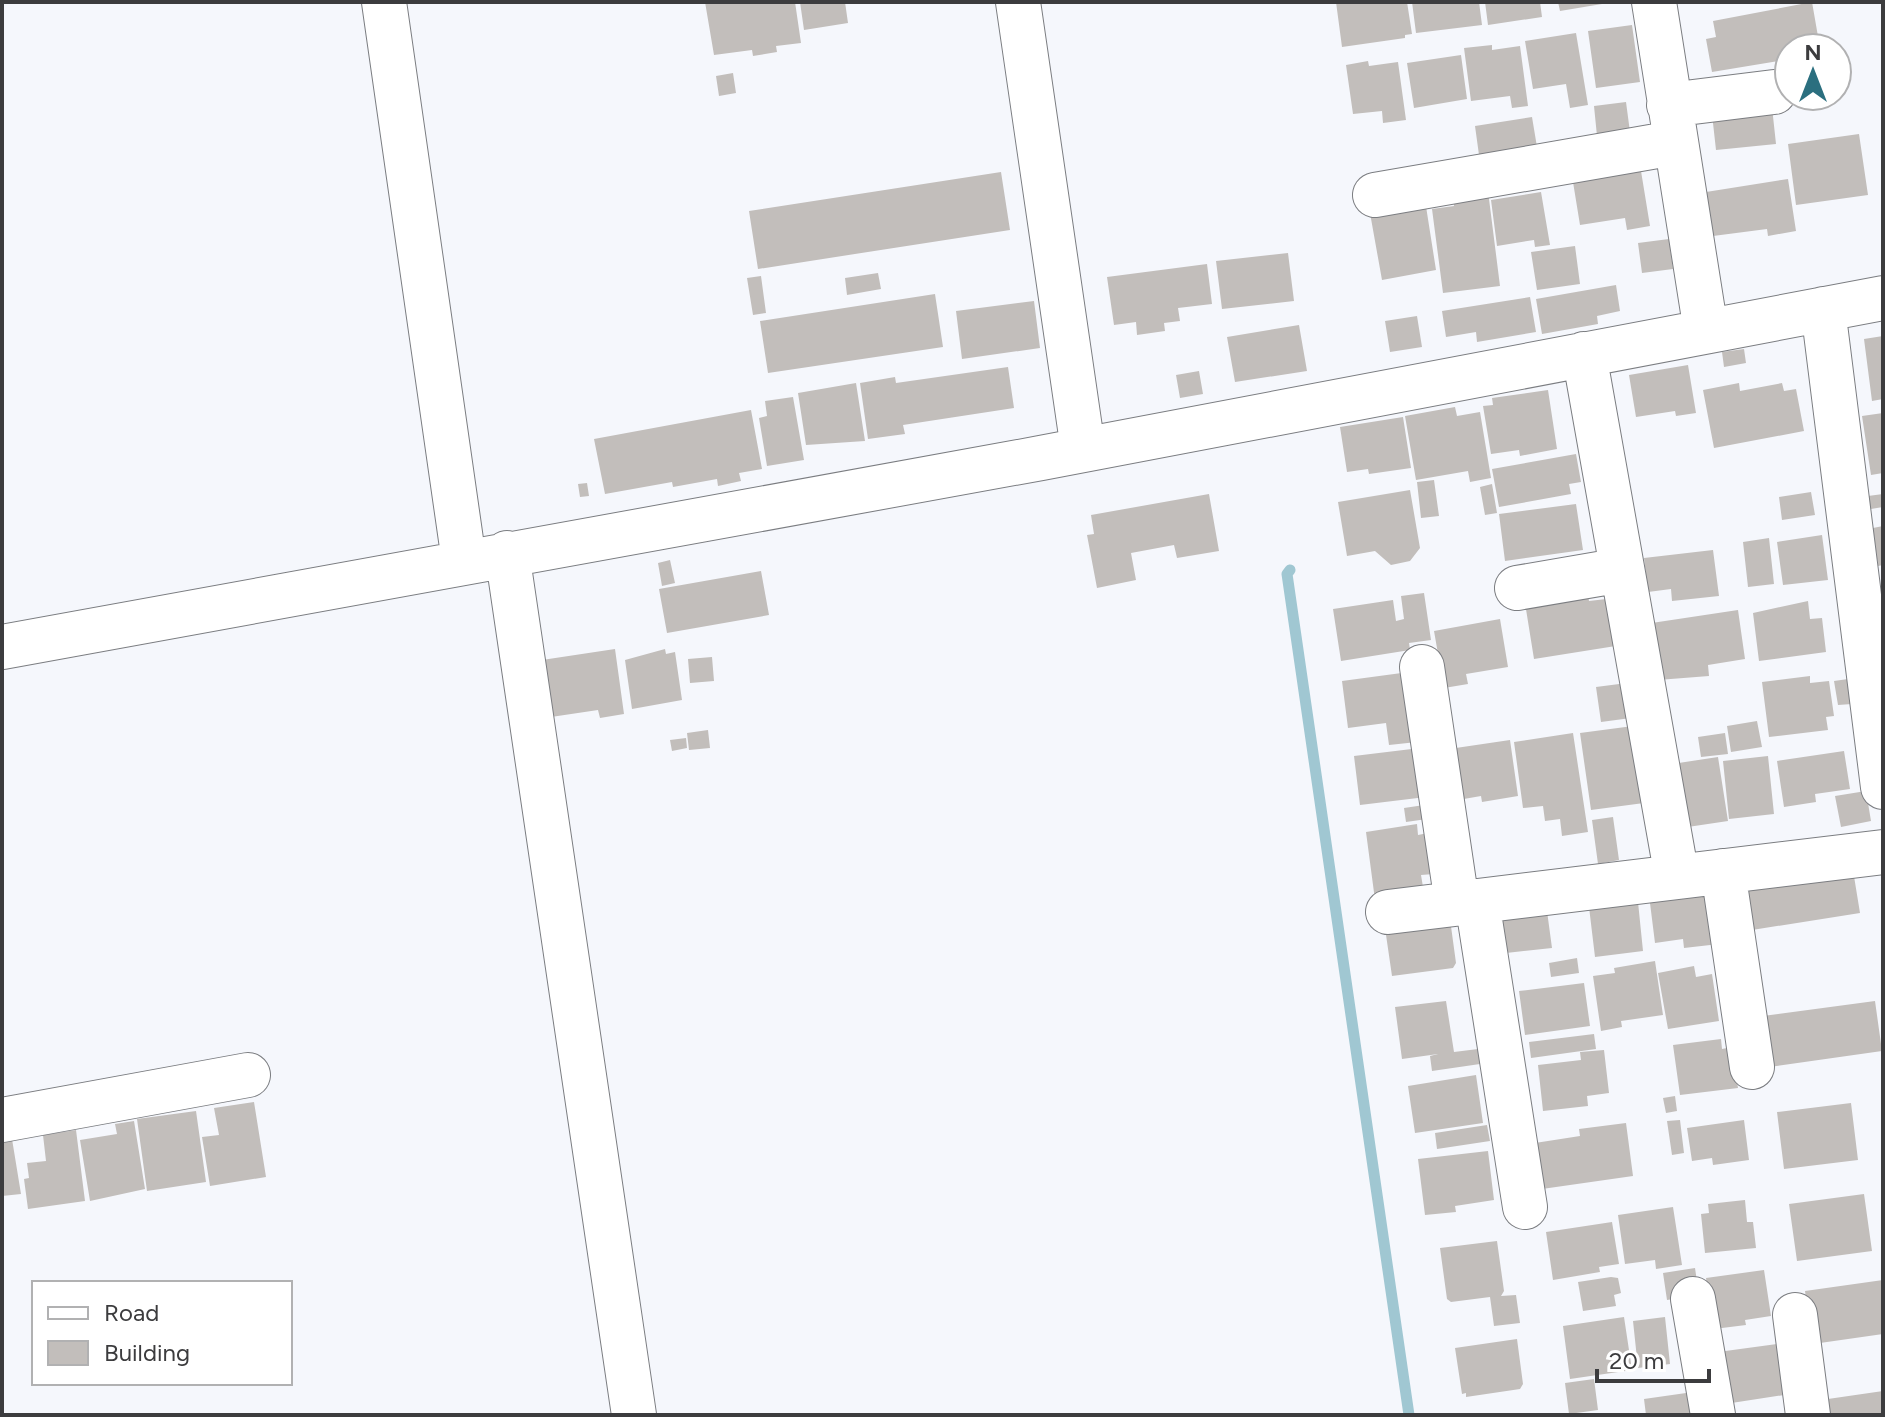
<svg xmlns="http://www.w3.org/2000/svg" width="1885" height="1417" font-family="Figtree,sans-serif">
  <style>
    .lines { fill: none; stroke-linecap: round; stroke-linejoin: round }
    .stream { stroke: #a0c7d2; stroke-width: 11 }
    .building { fill: #c2bebb }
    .minor-casing { stroke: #7b7d81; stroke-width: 46 }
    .minor { stroke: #fff; stroke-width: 44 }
  </style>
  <rect width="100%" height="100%" fill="#f5f7fc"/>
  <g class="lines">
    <path class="stream" d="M1290,570L1287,574L1409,1415"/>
  </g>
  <path class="building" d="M705,2H795L801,43L776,46L777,52L753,56L752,50L714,55Z
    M800,2H845L848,23L804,30Z
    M1336,2H1407L1412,34L1405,35V38L1342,47Z
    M1412,2H1479L1482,25L1416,33Z
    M1485,2H1540L1542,17L1488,25Z
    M1558,2H1602V4L1560,11Z
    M1812,2L1820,48H1789V70L1785,60L1712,72L1706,39L1716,37L1713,21Z
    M1632,25L1640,82L1596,88L1588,31Z
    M1576,33L1588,105L1570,108L1566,84L1533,89L1525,41Z
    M1492,45V50L1520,46L1528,106L1512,108L1510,96L1471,101L1464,48Z
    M1461,55L1467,99L1414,108L1407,63Z
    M1368,61L1369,66L1398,62L1406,120L1383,123L1382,111L1353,114L1346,65Z
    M733,73L736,93L719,96L716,76Z
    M1626,102L1630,132L1597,136L1594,106Z
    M1772,107L1776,144L1716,150L1712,114Z
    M1532,117L1537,147L1479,155L1475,126Z
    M1859,134L1868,195L1796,205L1788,144Z
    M1641,171L1650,226L1627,230L1625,218L1580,225L1573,182Z
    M1001,172L1010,230L758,269L749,211Z
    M1788,179L1796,231L1768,236L1767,229L1713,236L1706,192Z
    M1488,191L1500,286L1443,293L1432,209L1454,206L1453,195Z
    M1541,192L1550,245L1535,247L1534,240L1497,246L1491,200Z
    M1425,200L1436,270L1382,280L1370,213Z
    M1669,239L1673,269L1642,273L1638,243Z
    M1575,246L1580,284L1537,290L1531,252Z
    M1288,253L1294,301L1222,309L1216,261Z
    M1207,264L1212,304L1178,308L1180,321L1164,323L1165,331L1137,335L1136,322L1114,325L1107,277Z
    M878,273L881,289L847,295L845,278Z
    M761,276L766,313L753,315L747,278Z
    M1616,285L1620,311L1597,316L1598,324L1542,334L1536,299Z
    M935,294L943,347L768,373L760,321Z
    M1530,297L1536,332L1477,342L1476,332L1446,337L1442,311Z
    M1034,301L1040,348L962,359L956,311Z
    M1417,316L1422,347L1390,352L1385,321Z
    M1299,325L1307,371L1235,382L1227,337Z
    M1883,336V399L1872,401L1864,339Z
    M1744,349L1746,363L1724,367L1722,352Z
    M1688,365L1696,413L1676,416L1675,411L1636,417L1629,375Z
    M1008,367L1014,408L903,425L905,434L868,439L860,383L895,377L896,383Z
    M1199,371L1203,394L1180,398L1176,375Z
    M856,383L865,441L806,445L798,393Z
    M1739,383L1740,391L1782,383L1784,391L1796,389L1804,431L1714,448L1703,390Z
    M1548,390L1557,449L1520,456L1519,450L1491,454L1483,406L1493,405L1492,398Z
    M793,397L804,460L767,466L759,418L767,416L765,401Z
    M1455,407L1457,416L1480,412L1491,478L1470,482L1468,471L1416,480L1405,416Z
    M751,410L762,469L739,473L741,481L718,486L717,479L673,487L672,482L605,494L594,439Z
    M1883,413V473L1871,475L1862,416Z
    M1403,417L1411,468L1369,474L1368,469L1347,472L1340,427Z
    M1576,454L1581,482L1569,484L1571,494L1499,507L1492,469Z
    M1434,480L1439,516L1421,518L1417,482Z
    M587,483L589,496L580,497L578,484Z
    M1492,484L1497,513L1485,515L1480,487Z
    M1410,490L1420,548L1410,561L1391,565L1375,551L1347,556L1338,502Z
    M1811,492L1815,515L1782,520L1779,497Z
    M1209,494L1219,551L1177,558L1174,545L1131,553L1136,580L1097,588L1087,535L1094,534L1091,515Z
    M1883,494V507L1871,509L1868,496Z
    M1576,504L1583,550L1505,561L1499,514Z
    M1883,526V565L1878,566L1873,528Z
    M1822,535L1828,580L1783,585L1777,542Z
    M1769,538L1774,584L1748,587L1743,542Z
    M1713,550L1719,596L1672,601L1671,589L1648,592L1644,558Z
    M670,560L675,583L662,586L658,563Z
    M761,571L769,615L667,633L659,589Z
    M1424,593L1431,640L1409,643L1410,650L1341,661L1333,609L1393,600L1396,621L1404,619L1401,596Z
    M1588,595L1589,601L1615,598L1622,645L1534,659L1525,603Z
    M1808,601L1810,619L1822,618L1826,652L1759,661L1753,613Z
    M1738,610L1745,659L1708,665L1709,676L1658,680L1645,624Z
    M1500,619L1508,667L1466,674L1468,684L1444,688L1434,631Z
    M615,649L624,714L600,718L598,710L551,717L542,660Z
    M665,649L666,654L675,652L682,700L632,709L625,660Z
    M712,657L714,681L690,683L688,659Z
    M1409,672L1417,742L1389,745L1386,723L1348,728L1342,681Z
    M1810,676V683L1829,681L1834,716L1826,717L1828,730L1769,737L1762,682Z
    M1848,679L1852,704L1838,705L1834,681Z
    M1627,683L1631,718L1601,722L1596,687Z
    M1757,721L1762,747L1731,752L1727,726Z
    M1633,726L1644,803L1591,810L1580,733Z
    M708,730L710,748L689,750L687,733Z
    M1573,733L1588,832L1562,836L1560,819L1545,821L1543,806L1523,808L1514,742Z
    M1725,733L1728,754L1701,757L1698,737Z
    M686,738L687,748L672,751L670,740Z
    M1510,740L1518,796L1482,802L1481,796L1458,800L1449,749Z
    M1420,748L1426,797L1360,805L1354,756Z
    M1844,751L1850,789L1815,794L1816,802L1784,807L1777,761Z
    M1768,756L1774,814L1729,819L1723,761Z
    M1718,757L1728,821L1681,828L1672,764Z
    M1866,791L1871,821L1841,827L1835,796Z
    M1431,804L1434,818L1406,822L1404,808Z
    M1613,817L1619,860L1598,864L1592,820Z
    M1417,824L1418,835L1433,832L1434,874L1421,875L1424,893L1375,900L1366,832Z
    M1852,864L1860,913L1752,930L1745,881Z
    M1706,895L1719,944L1684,948L1683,939L1655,943L1650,903Z
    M1638,902L1643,951L1595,957L1589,907Z
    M1547,911L1552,948L1506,953L1501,917Z
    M1450,919L1456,963L1453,968L1392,976L1385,928Z
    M1577,958L1579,973L1551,977L1549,963Z
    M1655,961L1663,1015L1621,1021L1622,1027L1601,1031L1593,976L1615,973L1614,968Z
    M1694,966L1696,977L1712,974L1719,1021L1668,1029L1658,973Z
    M1584,983L1590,1026L1525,1035L1519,991Z
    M1446,1001L1454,1052L1478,1049L1480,1064L1432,1071L1430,1056L1438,1054L1402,1059L1395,1007Z
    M1875,1001L1882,1051L1770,1067L1763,1016Z
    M1594,1034L1596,1049L1531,1058L1529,1042Z
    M1721,1039L1722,1049L1732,1047L1738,1088L1680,1095L1673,1045Z
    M1604,1050L1609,1093L1587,1096L1588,1106L1543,1111L1538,1065L1581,1060L1580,1052Z
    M1476,1075L1483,1123L1415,1133L1408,1086Z
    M1675,1096L1677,1111L1666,1113L1663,1098Z
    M254,1102L266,1177L210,1186L202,1137L219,1135L214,1108Z
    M1851,1103L1858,1160L1784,1169L1777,1112Z
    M196,1111L206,1182L147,1191L137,1119Z
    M1680,1120L1684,1153L1672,1155L1667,1121Z
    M1744,1120L1749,1160L1713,1165L1712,1158L1692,1161L1687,1128Z
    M134,1121L145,1189L90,1201L80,1140L117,1134L115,1124Z
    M1626,1123L1633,1176L1542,1189L1535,1143L1580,1136L1579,1129Z
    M1487,1125L1490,1141L1437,1149L1435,1133Z
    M76,1130L85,1201L28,1209L24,1179L29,1178L27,1163L46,1161L43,1135Z
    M12,1139L21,1194L2,1196V1140Z
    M1488,1151L1494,1200L1455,1206L1456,1212L1425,1215L1418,1159Z
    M1864,1194L1872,1251L1797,1261L1789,1204Z
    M1745,1200L1747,1222H1753L1756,1248L1705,1253L1701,1214L1709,1213L1708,1204Z
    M1673,1207L1682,1265L1656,1269L1655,1260L1625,1264L1618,1215Z
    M1612,1222L1619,1264L1599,1267L1600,1272L1553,1280L1546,1232Z
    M1497,1241L1504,1291L1501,1296L1516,1295L1520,1323L1494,1326L1490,1297L1451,1302L1447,1299L1440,1248Z
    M1695,1268L1699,1295L1667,1300L1663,1273Z
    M1764,1270L1771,1316L1745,1320L1746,1325L1714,1329L1706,1278Z
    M1611,1277L1618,1278L1621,1293L1614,1295L1616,1306L1583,1311L1578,1282Z
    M1883,1280V1334L1813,1344L1805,1291Z
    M1624,1317L1632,1370L1570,1379L1563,1326Z
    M1665,1317L1670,1364L1638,1368L1633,1321Z
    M1517,1339L1523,1384L1520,1389L1466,1397V1393L1462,1394L1455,1348Z
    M1777,1344L1784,1395L1725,1404L1718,1352Z
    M1594,1379L1598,1410L1569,1414L1565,1383Z
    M1883,1391V1415H1823L1821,1400Z
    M1693,1392L1696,1415H1646L1644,1399Z"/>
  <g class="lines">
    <g class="minor-casing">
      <path id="minor" d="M384,2L464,561
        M1018,2L1083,449
        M1654,2L1706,331
        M1669,105L1774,92
        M1375,195L1674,143
        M1823,309L1883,787
        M1584,354L1677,877
        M507,553L634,1415
        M1517,588L1622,570
        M2,647L1041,458L1883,298
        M1422,667L1457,903
        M1723,871L1752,1067
        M1477,901L1525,1207
        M1388,912L1883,852
        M2,1120L248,1075
        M1693,1299L1713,1415
        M1795,1315L1808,1415"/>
    </g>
    <use href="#minor" class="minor"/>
  </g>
  <rect width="1885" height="1417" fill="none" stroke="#3c3c3e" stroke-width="8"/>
  <rect x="32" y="1281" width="260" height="104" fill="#ffffff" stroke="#b1b1b2" stroke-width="2"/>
  <rect x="48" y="1307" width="40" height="12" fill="#ffffff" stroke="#b1b1b2" stroke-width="2"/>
  <text x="104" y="1321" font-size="24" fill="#3c3c3e">Road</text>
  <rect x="48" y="1341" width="40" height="24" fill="#c2bebb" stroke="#b1b1b2" stroke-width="2"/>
  <text x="104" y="1361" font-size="24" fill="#3c3c3e">Building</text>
  <g transform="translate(1813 72)"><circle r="38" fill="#ffffff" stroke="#b1b1b2" stroke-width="2"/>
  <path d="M0-6L14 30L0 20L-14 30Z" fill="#2b6f7f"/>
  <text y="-12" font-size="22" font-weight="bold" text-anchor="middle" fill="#3c3c3e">N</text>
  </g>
  <path d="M1597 1369v12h112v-12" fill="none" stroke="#3c3c3e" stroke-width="4"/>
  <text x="1609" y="1369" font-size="24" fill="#3c3c3e" stroke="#ffffff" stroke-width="6" paint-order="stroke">20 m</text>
</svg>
